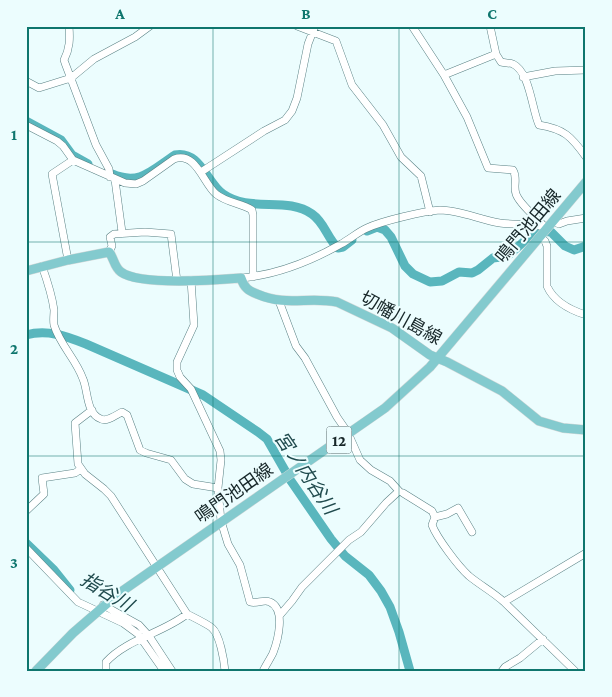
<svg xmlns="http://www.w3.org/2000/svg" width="612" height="697" font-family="'Crimson Pro','Noto Sans JP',serif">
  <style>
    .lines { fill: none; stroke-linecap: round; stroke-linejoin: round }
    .river { stroke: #59b6bd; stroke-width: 9 }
    .minor-casing { stroke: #598184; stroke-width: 8 }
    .major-casing { stroke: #d5d8d8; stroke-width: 10 }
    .minor { stroke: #fff; stroke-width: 7 }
    .major { stroke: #83cace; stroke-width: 9 }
    .grid { fill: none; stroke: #0f766e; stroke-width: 1; stroke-opacity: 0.55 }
    .labels { text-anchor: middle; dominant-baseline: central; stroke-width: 4; stroke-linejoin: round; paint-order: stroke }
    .shield { fill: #ecfdfe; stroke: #566668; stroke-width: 1 }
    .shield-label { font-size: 16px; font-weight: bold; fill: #162628 }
    .street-label { font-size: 18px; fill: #162628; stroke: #ecfdfe }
    .water-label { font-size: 19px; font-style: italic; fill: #1f4a4d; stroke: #ecfdfe }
    .neatline { fill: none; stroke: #0f766e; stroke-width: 2 }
    .grid-label { font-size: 16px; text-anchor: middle; font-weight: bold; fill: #0f766e }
  </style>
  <rect width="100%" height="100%" fill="#ecfdfe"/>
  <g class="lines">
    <path class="river" d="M26,121L61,140L72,155L88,164
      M112,174C140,186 152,170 175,155C200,150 207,183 223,194C250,213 287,196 312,214C325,223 327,238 338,248L343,247L352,240
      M367,231L377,227L385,230L391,237L405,266L413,274L430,282L442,281L459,272L472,273L478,270L493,258L501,257L510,254L529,237L540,231L551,232L565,246L574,250L586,246
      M26,335C47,329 66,336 86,344L203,395L258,432L267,439L291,481L331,539L345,556L369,575L381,591L390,607L399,632L410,671
      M26,543L54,570L70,590
      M125,621L139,630L168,671"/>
    <g class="minor-casing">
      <path id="minor" d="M69,26C70,39 70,48 64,60L65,63L96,145L109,169L110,177
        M297,26L336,41L352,85L383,125L401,157L421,176L430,212
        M412,26L444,75L467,117L488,168L513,170C518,178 513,186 516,194C520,205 535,216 543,225
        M490,26L496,54L501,62C505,63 510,63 513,64C530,72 532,110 539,125C564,129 571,136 586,157
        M444,75L496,54
        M523,77L555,71L586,70
        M26,81L39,88L71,78L94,59L135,37L150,26
        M26,125L57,141L63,146L73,160L125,183L136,184L143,181L174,159C196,151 203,183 216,194C227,203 241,203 252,210L253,215V277
        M201,172L264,131L285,120L292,111L297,98L308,44L315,26
        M115,180L122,232
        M553,221L559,224L567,221L586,218
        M540,237L545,241L547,246V286C554,302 570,310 586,315
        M109,252L112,246L110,237L114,234L145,232L171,234L177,281
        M68,260L52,174L73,160
        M42,266C47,280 52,295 54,310C54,315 53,320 54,325C60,345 76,359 83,379C88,390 86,414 101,419C107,422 116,415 122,412L127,415L140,450L146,453L171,460L185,479L193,484L218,488
        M241,278C276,275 311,261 341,244C350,239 358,232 367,228C382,221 424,211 440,210C459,210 481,220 500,223C511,225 540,223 548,228
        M191,280L194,325L177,362V370L180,377L191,389L220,451L221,460L218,488L221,521L228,544L240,565L250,602C257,604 264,599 270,602C286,609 278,640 273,653C270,659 266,665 263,671
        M279,301L296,346L305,358L337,417L348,433L360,460L371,470L390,481L399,491L386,503L361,532L349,540L302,587L292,601L280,615
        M92,410L75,423L78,464L85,474L104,489L111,496L187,614C193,617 209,625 212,628C220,635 224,660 225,671
        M403,493L432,511L435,517L432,525C437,538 458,566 469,576C480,585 493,592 504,602L575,671
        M26,511L44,494L42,478L75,473L81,469
        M435,517L447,514L458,508L472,532
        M26,548L78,602L123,623L138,634L164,671
        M504,602L586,553
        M103,605L139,625L149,636L172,671
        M106,671V662C127,639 163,633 187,614
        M502,671L505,667L520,658L543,639"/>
    </g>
    <g class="major-casing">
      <path id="major" d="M26,271L68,260L109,252C114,258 114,267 121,272C140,286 216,280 241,278C244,288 249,291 257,294C287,307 308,296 337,302L392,328L430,355L447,362L502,391L539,421L563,428L586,430
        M36,671L73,633L118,594L385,408L430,367L586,182"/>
    </g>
    <use href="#minor" class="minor"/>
    <use href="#major" class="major"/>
  </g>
  <path class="grid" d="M213,26V671M399,26V671M26,242H586M26,456H586"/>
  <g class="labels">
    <rect class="shield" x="326.5" y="426.5" width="25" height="27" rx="4"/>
    <g class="shield-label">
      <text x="339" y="440">12</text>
    </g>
    <g class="street-label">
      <text transform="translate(528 226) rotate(-50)">鳴門池田線</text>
      <text transform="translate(401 318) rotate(29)">切幡川島線</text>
      <text transform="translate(234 493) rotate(-35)">鳴門池田線</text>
    </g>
    <g class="water-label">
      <text transform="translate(306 473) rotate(56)">宮ノ内谷川</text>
      <text transform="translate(107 592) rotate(31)">指谷川</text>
    </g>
  </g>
  <rect width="612" height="697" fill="none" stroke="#ecfdfe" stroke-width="55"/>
  <rect x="28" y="28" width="556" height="642" class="neatline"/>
  <g class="grid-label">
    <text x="120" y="19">A</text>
    <text x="306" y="19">B</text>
    <text x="492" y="19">C</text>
    <text x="14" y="140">1</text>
    <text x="14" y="354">2</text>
    <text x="14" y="568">3</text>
  </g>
</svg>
